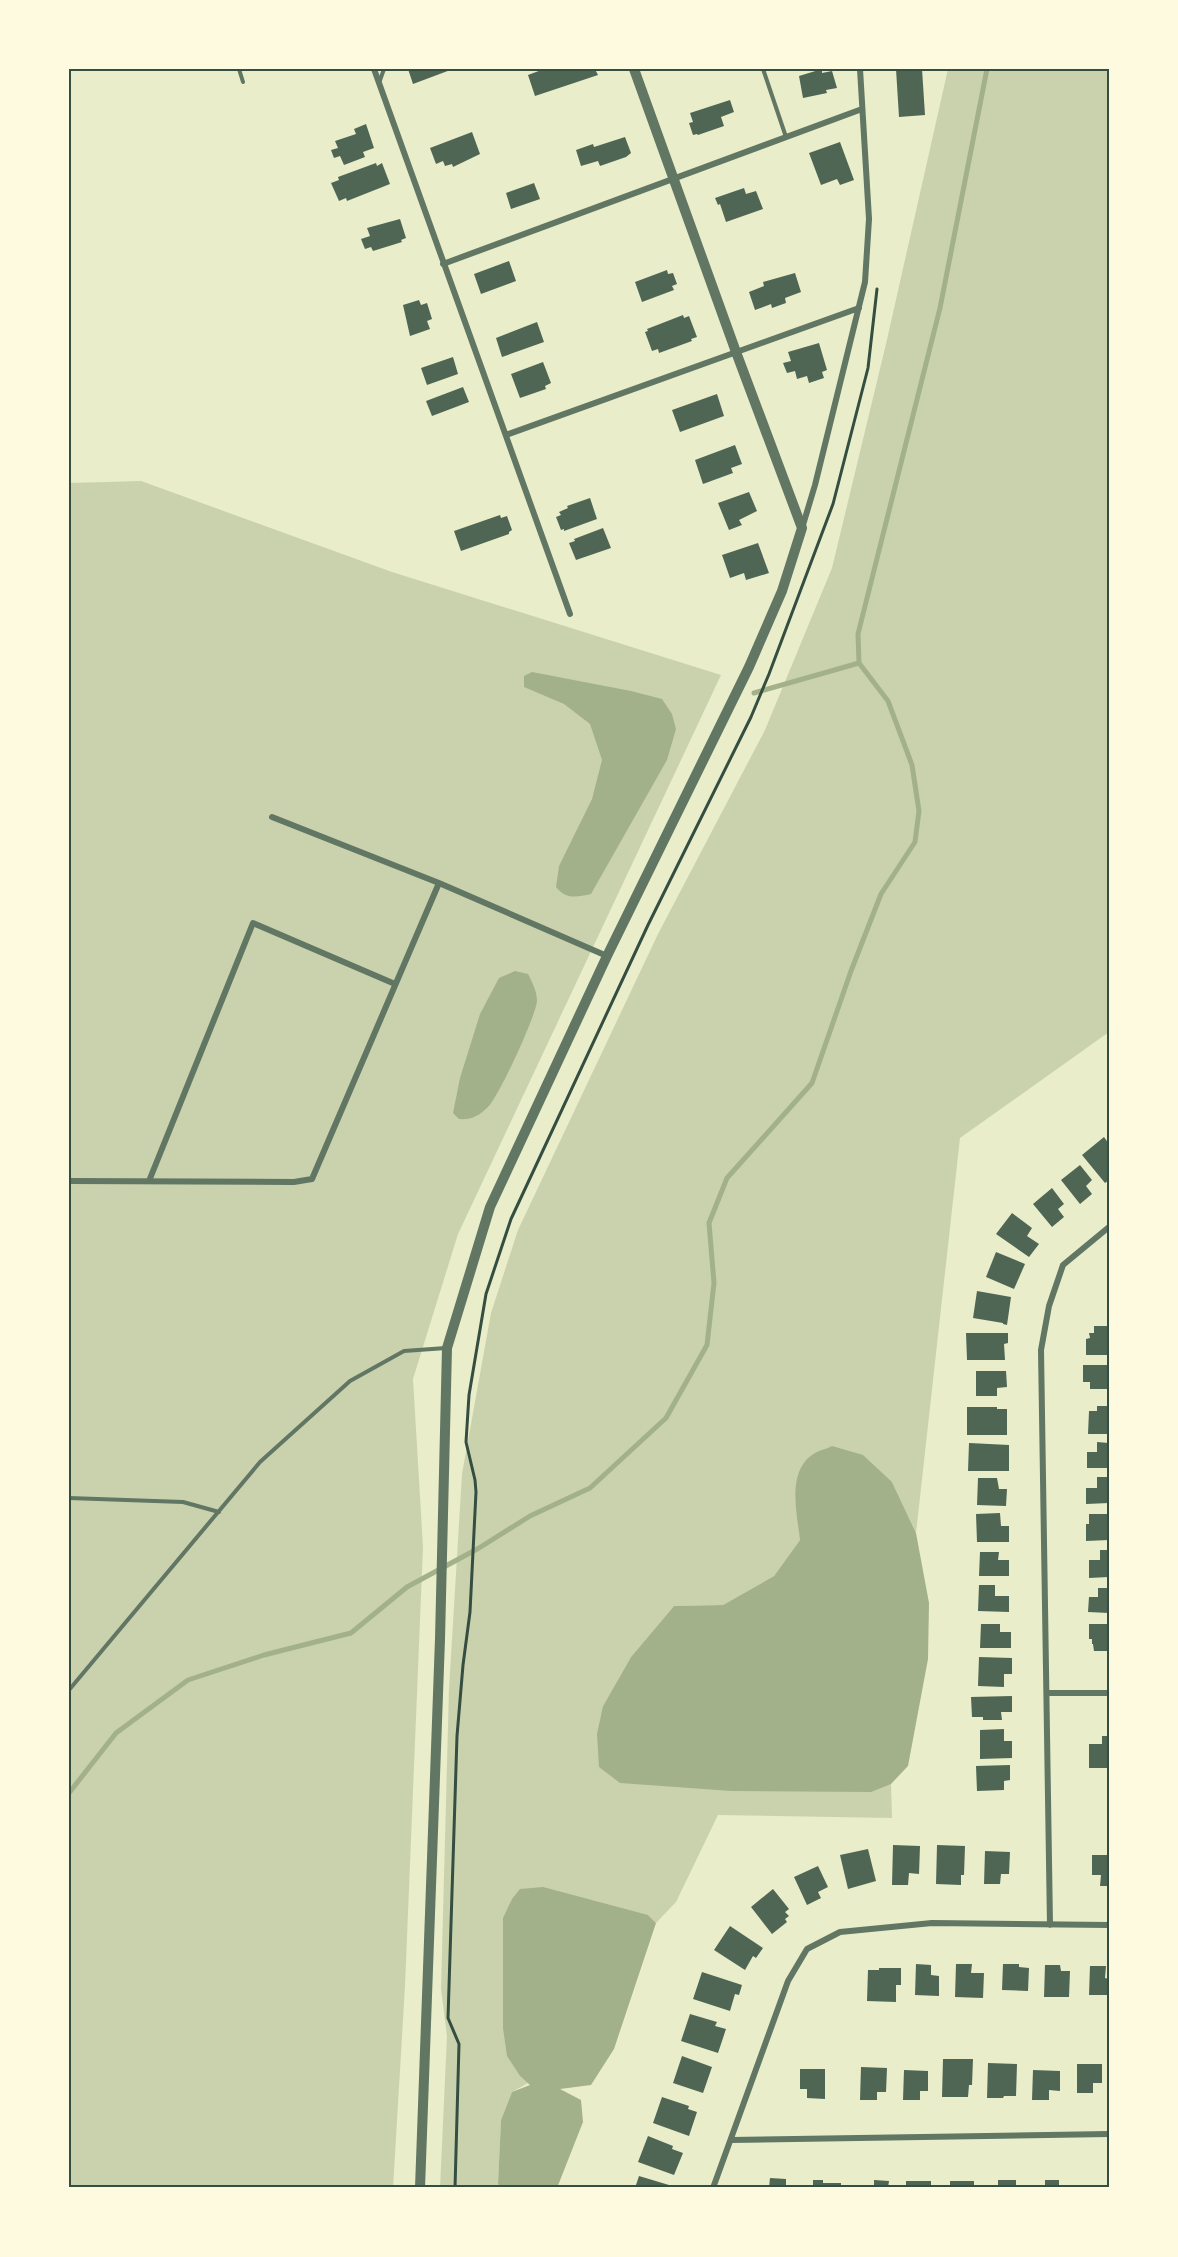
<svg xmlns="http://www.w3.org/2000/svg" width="1178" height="2257" font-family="Cabin,sans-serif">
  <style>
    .green { fill: #cad2ad }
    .water { fill: #a3b18a }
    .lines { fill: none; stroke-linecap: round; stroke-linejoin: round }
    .stream { stroke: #a3b18a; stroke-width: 5 }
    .building { fill: #4f6655 }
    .path { stroke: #344e41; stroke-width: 3 }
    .service { stroke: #617663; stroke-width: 4 }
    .minor { stroke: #617663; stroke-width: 6 }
    .tertiary { stroke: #617663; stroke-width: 10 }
    .neatline { fill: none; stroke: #344e41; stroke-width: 2 }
  </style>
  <rect width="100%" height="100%" fill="#e9edc9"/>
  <path class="green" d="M948,69H1109V1032L960,1138L916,1533L892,1482L800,1540L774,1576L723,1605L674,1606L631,1657L603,1706L620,1783L891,1784L892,1818L718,1815L676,1902L656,1923L648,1915L520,2076L528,2083L512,2092L501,2120L498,2184L501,2188H440L447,2036L441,1989L449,1689L462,1474L491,1313L518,1230L658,934L765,730L832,568L886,344Z
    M141,481L392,572L721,675L458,1234L413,1379L423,1547L405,1986L393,2188H69V483Z"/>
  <path class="water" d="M532,672L631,691L662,699L672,714L676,729L667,760L591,894C577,897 566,900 556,887L559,866L592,799L602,760L590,724L564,704L524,687V676Z
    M515,971L528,974C532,982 537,991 537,1001C536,1016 499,1096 488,1107C479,1116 471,1120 459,1119L453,1113L460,1078L480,1014L499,978Z
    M832,1446L863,1455L892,1482L916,1533L929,1603L928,1659L908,1766L891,1784L871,1792L731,1791L620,1783L599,1767L597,1734L603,1706L631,1657L674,1606L723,1605L774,1576L800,1540C797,1513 786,1470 815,1453C820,1450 827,1449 832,1446Z
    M543,1887L648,1915L656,1923L614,2049L591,2085L560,2089L581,2100L583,2122L557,2188H501L498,2184L501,2120L512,2092L530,2085L520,2076L507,2056L503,2028V1918L512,1899L520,1889Z"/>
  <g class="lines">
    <path class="stream" d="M754,693L859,663
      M69,1793L116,1733L188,1680L264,1655L351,1633L407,1587L479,1548L530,1516L590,1488L666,1418L707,1345L714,1283L709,1223L727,1178L812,1083L851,971L881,894L915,842L919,811L912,765L888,701L859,663L858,634L940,308L987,69"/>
  </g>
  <path class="building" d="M408,69H453L413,84Z
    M544,69H595L598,75L535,96L528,75Z
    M822,69V73L832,71L837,88L826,90L827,93L803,98L799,76Z
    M896,69H922L925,115L899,117Z
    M730,100L734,112L721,117L724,126L698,135L697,134L693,135L689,123L693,122L690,113Z
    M366,124L374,148L363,152L365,157L344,165L340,156L334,158L331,150L338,148L335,141L356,134L354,129Z
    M472,132L480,154L453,167L452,164L445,166L443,161L436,164L430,148Z
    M625,137L631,153L626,157L600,166L598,161L581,166L576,150L593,144L594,147Z
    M840,142L854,180L840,185L837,179L821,185L809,153Z
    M376,163L377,166L382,163L390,184L347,201L346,198L339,201L331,183L339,180L338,177Z
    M534,183L540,199L511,209L506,193Z
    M744,188L746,194L756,191L763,209L726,222L720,204L718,205L715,198Z
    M400,219L406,238L401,240L402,242L373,251L371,247L365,249L361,239L370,236L367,228Z
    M509,261L516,281L481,294L474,274Z
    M667,270L668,274L673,273L677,284L672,286L674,290L642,302L635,282Z
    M795,273L801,292L785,298L786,303L772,308L771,304L755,310L749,292L764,286L763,282Z
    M419,300L421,305L427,303L432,319L427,321L430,329L410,336L403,305Z
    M683,315L684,318L689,316L697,337L691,339L692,341L659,353L658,349L652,351L645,332L648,331L647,329Z
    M537,322L544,342L502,357L496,338Z
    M819,343L827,370L822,372L824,378L809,383L807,376L797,379L795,371L787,373L783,363L791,361L788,352Z
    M453,357L458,374L427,385L421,368Z
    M543,362L551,383L545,386L546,389L520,398L511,374Z
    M463,387L469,402L432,416L426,401Z
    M717,394L724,416L680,432L672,410Z
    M735,445L742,464L731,468L733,473L703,484L695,460Z
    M749,492L757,511L739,520L742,525L729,530L718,503Z
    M590,498L597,519L564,531V529L561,530L556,517L561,515L559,512L568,508L567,506Z
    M500,515L501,518L507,516L512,530L509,532V534L461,551L454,531Z
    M603,528L611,548L576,560L569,543L575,541L574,539Z
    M758,543L769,573L746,580L744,573L730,578L722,555Z
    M1104,1137L1109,1144V1180L1105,1183L1082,1155Z
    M1080,1165L1092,1180L1086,1186L1092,1194L1080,1204L1061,1180Z
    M1052,1188L1064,1204L1058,1209L1064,1217L1052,1227L1033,1204Z
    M1012,1213L1032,1228L1027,1236L1039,1244L1029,1257L996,1234Z
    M996,1252L1025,1264L1014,1289L986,1277Z
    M977,1291L1011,1297L1007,1325L1003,1324V1323L973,1318Z
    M1094,1326H1109V1355H1086V1339L1090,1338L1089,1333H1094Z
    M966,1333H1008V1343L1004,1344L1005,1360H967Z
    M1083,1365H1109V1389H1090V1382H1083Z
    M976,1371H1006L1007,1387L997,1388V1396H976Z
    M1097,1406H1109V1434H1088L1089,1411H1097Z
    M967,1407H997V1409H1007V1435H967Z
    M1097,1442L1109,1443V1468H1087V1452H1097Z
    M969,1443L1009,1445V1471H968Z
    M1097,1477H1109V1503L1086,1504V1488H1097Z
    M978,1478H997L999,1489H1007L1006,1506L977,1505Z
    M1000,1513L1001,1526H1009V1542H977L976,1514Z
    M1089,1514H1109V1540L1086,1541V1524H1089Z
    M1100,1550H1109V1577L1089,1578V1560H1100Z
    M980,1552H999L998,1560H1009V1576H979Z
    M979,1585H995V1596H1009V1612L978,1611Z
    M1098,1588H1109V1613L1088,1612L1089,1597H1098Z
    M981,1624H1000V1632H1011V1648H980Z
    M1089,1624H1109V1651H1094L1093,1644H1092V1639H1089Z
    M979,1657L1012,1658V1674H1004V1687L978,1686Z
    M1012,1696V1712H1001L1002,1720H983V1717H972L971,1697Z
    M1004,1729V1741H1012V1758L980,1759V1730Z
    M1102,1736H1109V1768H1089V1744H1102Z
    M1010,1765V1780L1004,1781V1790L977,1791L976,1766Z
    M893,1845L920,1846L919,1874L909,1873L908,1885H892Z
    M937,1845L965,1846L964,1875H961V1885L936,1884Z
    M868,1849L876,1881L848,1889L840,1855Z
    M985,1851L1010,1852L1009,1874H1001L1000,1884H984Z
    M1092,1855H1109V1886H1100L1101,1875H1092Z
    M818,1866L828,1887L818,1892L821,1898L807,1905L794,1877Z
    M773,1889L789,1909L785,1912L789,1916L785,1919L787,1922L772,1934L751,1907Z
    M730,1926L763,1948L756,1958L753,1956L745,1970L714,1950Z
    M916,1964L931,1965V1975L939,1976V1996L915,1995Z
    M956,1964H972L971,1973H984L983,1998L955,1997Z
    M1003,1964H1019V1967L1029,1968L1028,1991L1002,1990Z
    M1045,1965H1060L1061,1971H1070L1069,1997H1044Z
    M1090,1966H1106L1105,1978L1109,1979V1995H1089Z
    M879,1968H901V1985H896V2002L867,2001L868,1970H879Z
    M702,1972L742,1985L739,1995L735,1994L730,2011L693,1999Z
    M690,2014L717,2022L715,2026L726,2029L718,2053L681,2041Z
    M682,2056L712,2067L703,2093L673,2083Z
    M943,2059H973L972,2085H969L968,2097H942Z
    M988,2063L1017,2064L1016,2096H1004L1003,2098H987Z
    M1077,2064H1102V2083H1093V2093H1077Z
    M861,2067L887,2068L886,2092H877V2100H860Z
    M800,2069H825V2099L807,2098V2089H800Z
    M904,2070L928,2071V2091H920V2100H903Z
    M1033,2070L1060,2071V2091L1049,2090V2100H1032Z
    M662,2097L689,2106L688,2109L697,2112L689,2136L653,2123Z
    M648,2136L673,2146L672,2149L683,2153L674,2175L638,2162Z
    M639,2176L669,2185L668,2188H635Z
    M770,2178L786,2179V2188H769Z
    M813,2180H823V2183H841V2188H813Z
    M874,2180L889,2181L888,2188H874Z
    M998,2180H1016V2188H986L987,2185L998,2186Z
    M1045,2180H1059V2188H1045Z
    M906,2181H931V2188H906Z
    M950,2181H974V2188H950Z"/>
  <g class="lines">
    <path class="path" d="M455,2188L459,2044L448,2018L457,1736L463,1665L470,1612L476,1492L475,1480L466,1442L469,1395L486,1294L511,1219L648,925L751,717L769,674L833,504L868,368L877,289"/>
    <path class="service" d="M239,69L243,82
      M763,69L786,137
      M379,83L384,69
      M69,1498L183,1502L219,1512
      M69,1690L260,1462L350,1381L404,1351L446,1348"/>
    <path class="minor" d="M374,69L570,614
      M443,264L862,109
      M506,435L859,308
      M803,525L815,485L865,282L869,219L860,69
      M272,817L439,883L607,956
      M69,1181L294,1182L312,1179L439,883
      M149,1181L253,923L395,984
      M1047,1693H1109
      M1050,1925L1041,1350L1049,1306L1063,1265L1109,1227
      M731,2140L1109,2134
      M713,2188L788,1981L807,1949L840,1932L932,1923L1109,1925"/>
    <path class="tertiary" d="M420,2188L440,1639L447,1348L490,1207L607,956L749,667L782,591L802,528L736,352L634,69"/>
  </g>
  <rect width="1178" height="2257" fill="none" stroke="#fefae0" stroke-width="141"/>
  <rect x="70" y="70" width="1038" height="2116" class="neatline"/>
</svg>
